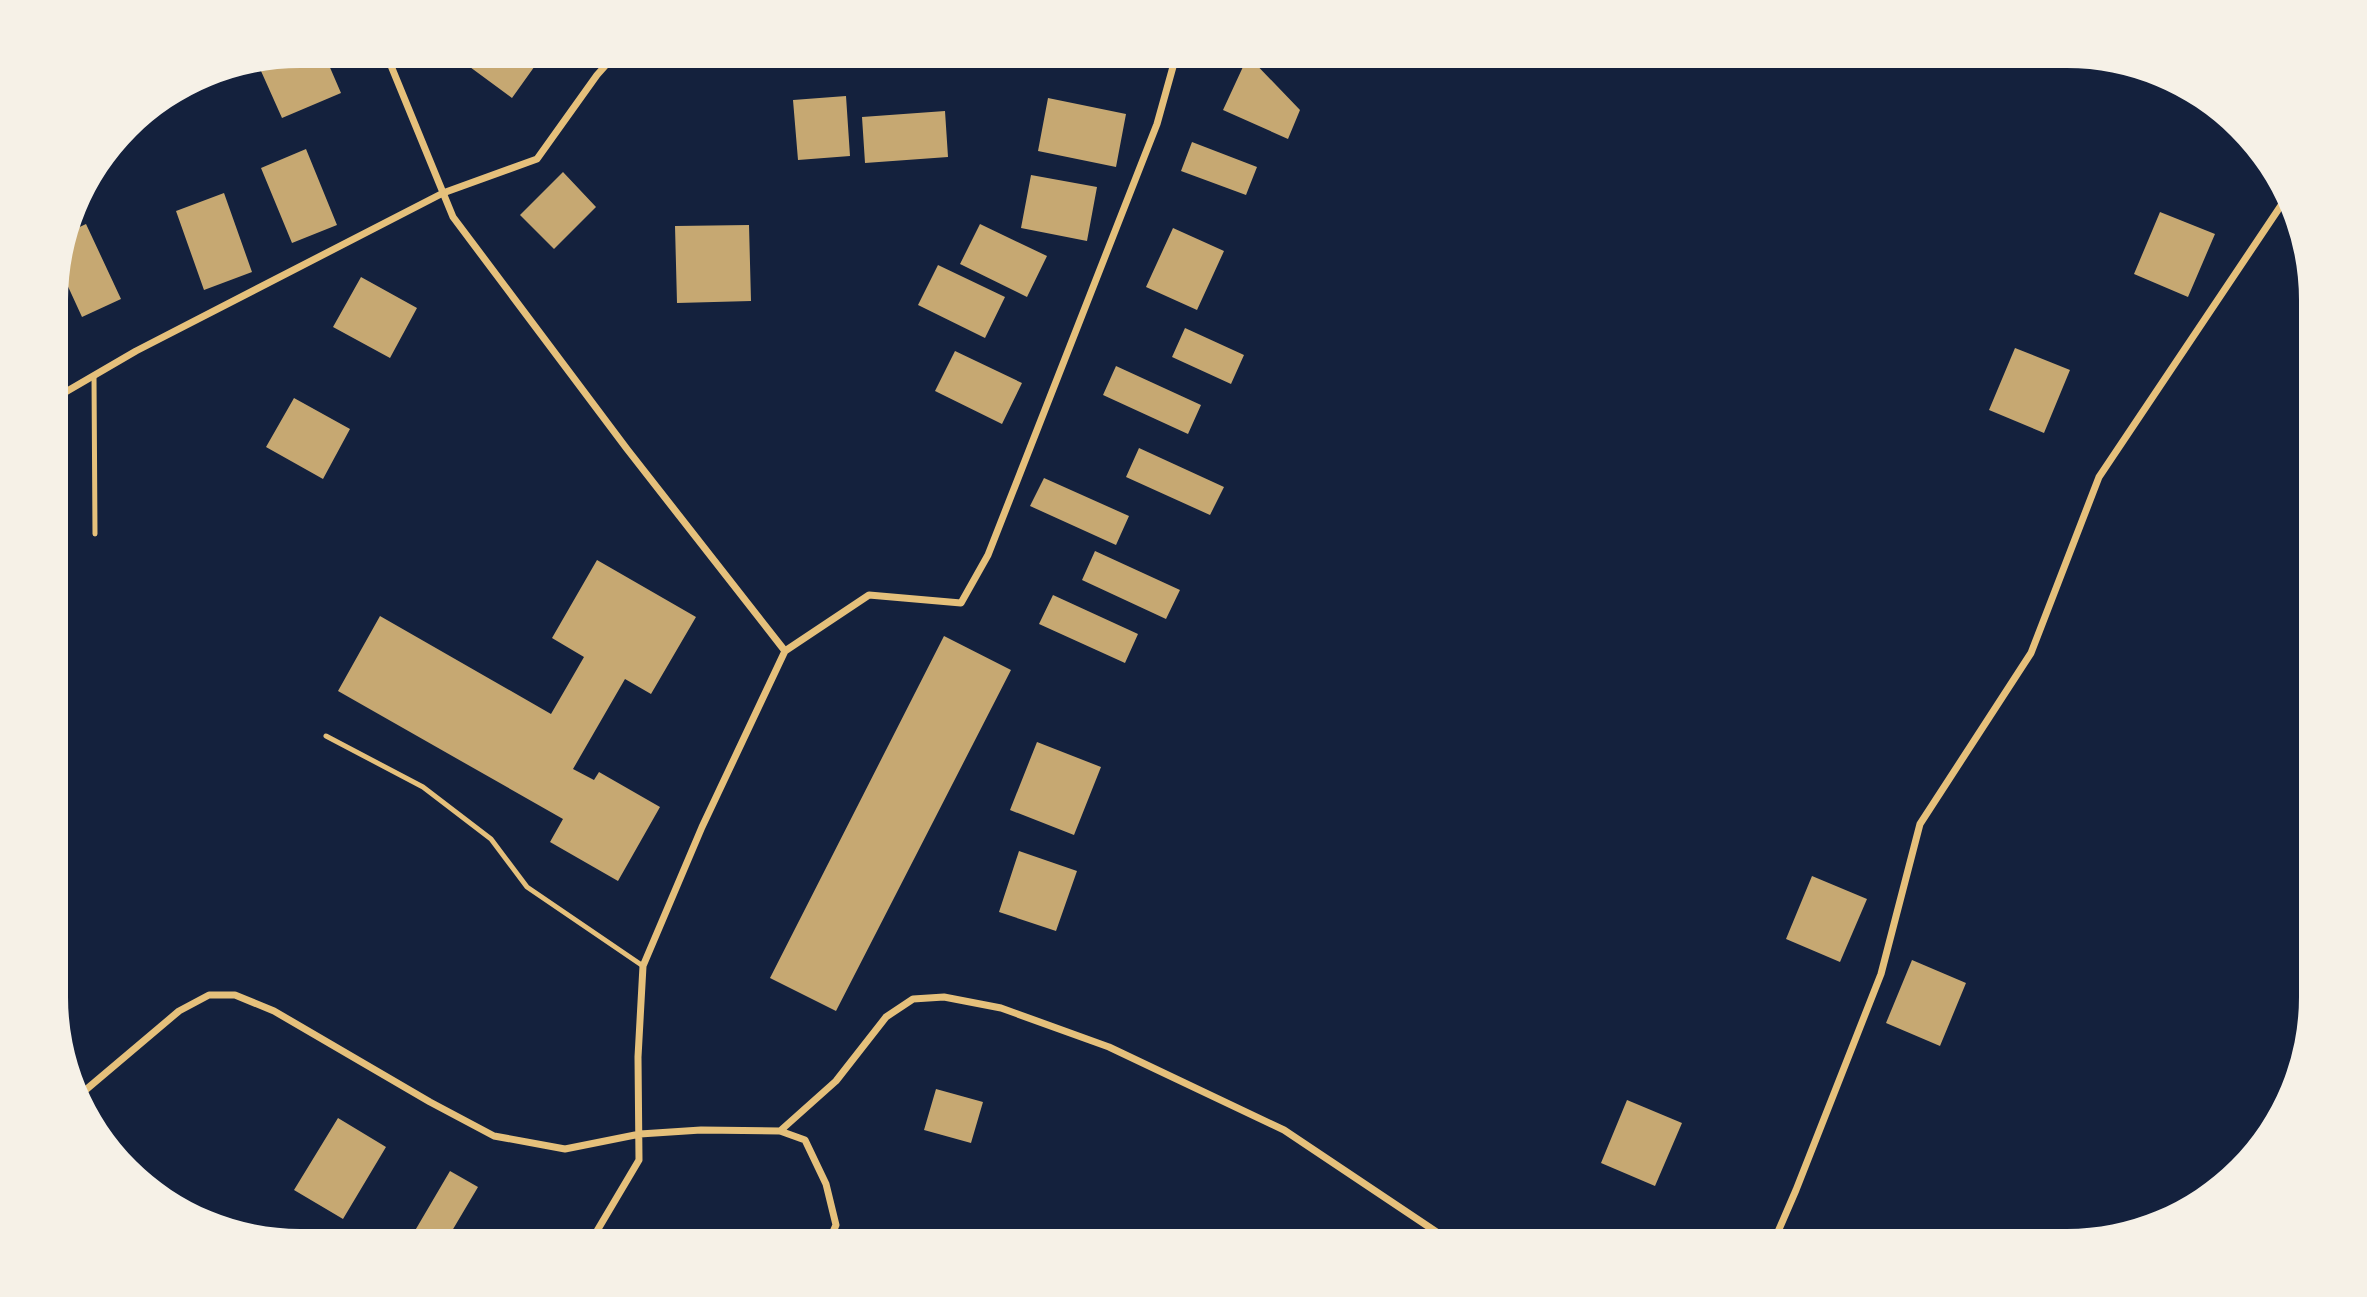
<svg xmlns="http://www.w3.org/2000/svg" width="2367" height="1297" font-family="Roboto,sans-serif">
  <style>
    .building { fill: #c6a872 }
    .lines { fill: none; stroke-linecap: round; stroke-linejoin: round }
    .service { stroke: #e5c07b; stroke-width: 5 }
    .minor { stroke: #e5c07b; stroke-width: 7 }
  </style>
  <rect width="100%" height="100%" fill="#14213d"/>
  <path class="building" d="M300,56H325L341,93L282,118L261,71Z
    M455,56H542L512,98Z
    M1112,56H1137L1135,64Z
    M1248,56L1300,110L1288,139L1223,110Z
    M229,70L187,91L186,88L207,74Z
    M846,96L850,156L798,160L793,100Z
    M1048,98L1126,114L1116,167L1038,151Z
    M945,111L948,157L865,163L862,117Z
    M1192,142L1257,167L1246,195L1181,171Z
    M306,149L337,225L292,243L261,168Z
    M563,172L596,207L554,249L520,215Z
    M1031,175L1097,187L1087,241L1021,228Z
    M224,193L252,272L204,290L176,211Z
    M2160,212L2215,234L2188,297L2134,274Z
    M86,224L121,299L82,317L60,269L71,231Z
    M980,224L1047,256L1027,297L960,264Z
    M749,225L751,301L677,303L675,226Z
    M1173,228L1224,251L1197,310L1146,287Z
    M938,265L1005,297L985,338L918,305Z
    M361,277L417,308L390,358L333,327Z
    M1185,328L1244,355L1231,384L1172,357Z
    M2015,348L2070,370L2044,433L1989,410Z
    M955,351L1022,383L1002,424L935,391Z
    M1116,366L1201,405L1188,434L1103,395Z
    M294,398L350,429L323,479L266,447Z
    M1139,448L1224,487L1210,515L1126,477Z
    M1044,478L1129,516L1116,545L1030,506Z
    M1095,551L1180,590L1166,619L1082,580Z
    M597,560L696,617L651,694L625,679L573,769L594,780L599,772L660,807L618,881L550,842L563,819L338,691L380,616L551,714L584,657L552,638Z
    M1053,595L1138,634L1125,663L1039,624Z
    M944,636L1011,670L836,1011L770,978Z
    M1037,742L1101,767L1074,835L1010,810Z
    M1019,851L1077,871L1056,931L999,912Z
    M1812,876L1867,899L1840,962L1786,939Z
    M1912,960L1966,983L1940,1046L1886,1023Z
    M936,1089L983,1102L971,1143L924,1130Z
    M1627,1100L1682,1123L1655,1186L1601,1163Z
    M338,1118L386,1147L343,1219L294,1190Z
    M450,1171L478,1187L446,1241H426L413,1234Z"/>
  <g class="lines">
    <path class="service" d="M94,376L95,534
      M326,736L423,787L491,839L527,887L643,966"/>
    <path class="minor" d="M387,56L453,217L627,449L785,651
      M57,397L136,351L443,193L537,159L597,75L614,56
      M82,1093L179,1011L209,995H235L274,1011L430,1102L494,1136L565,1149L640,1134L701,1130L780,1131L805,1140L826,1184L836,1225L829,1241
      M780,1131L836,1081L886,1017L913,999L944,997L1001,1008L1109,1047L1284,1130L1450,1241
      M591,1241L639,1160L638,1057L643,966L702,827L785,651L869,595L961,603L988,555L1157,124L1176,56
      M1774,1241L1796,1190L1881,974L1920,824L2031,653L2099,477L2284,201"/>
  </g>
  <path d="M0 0H2367V1297H0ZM300 68H2067A232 232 0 0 1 2299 300V997A232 232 0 0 1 2067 1229H300A232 232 0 0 1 68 997V300A232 232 0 0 1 300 68Z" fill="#f6f1e7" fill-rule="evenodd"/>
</svg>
